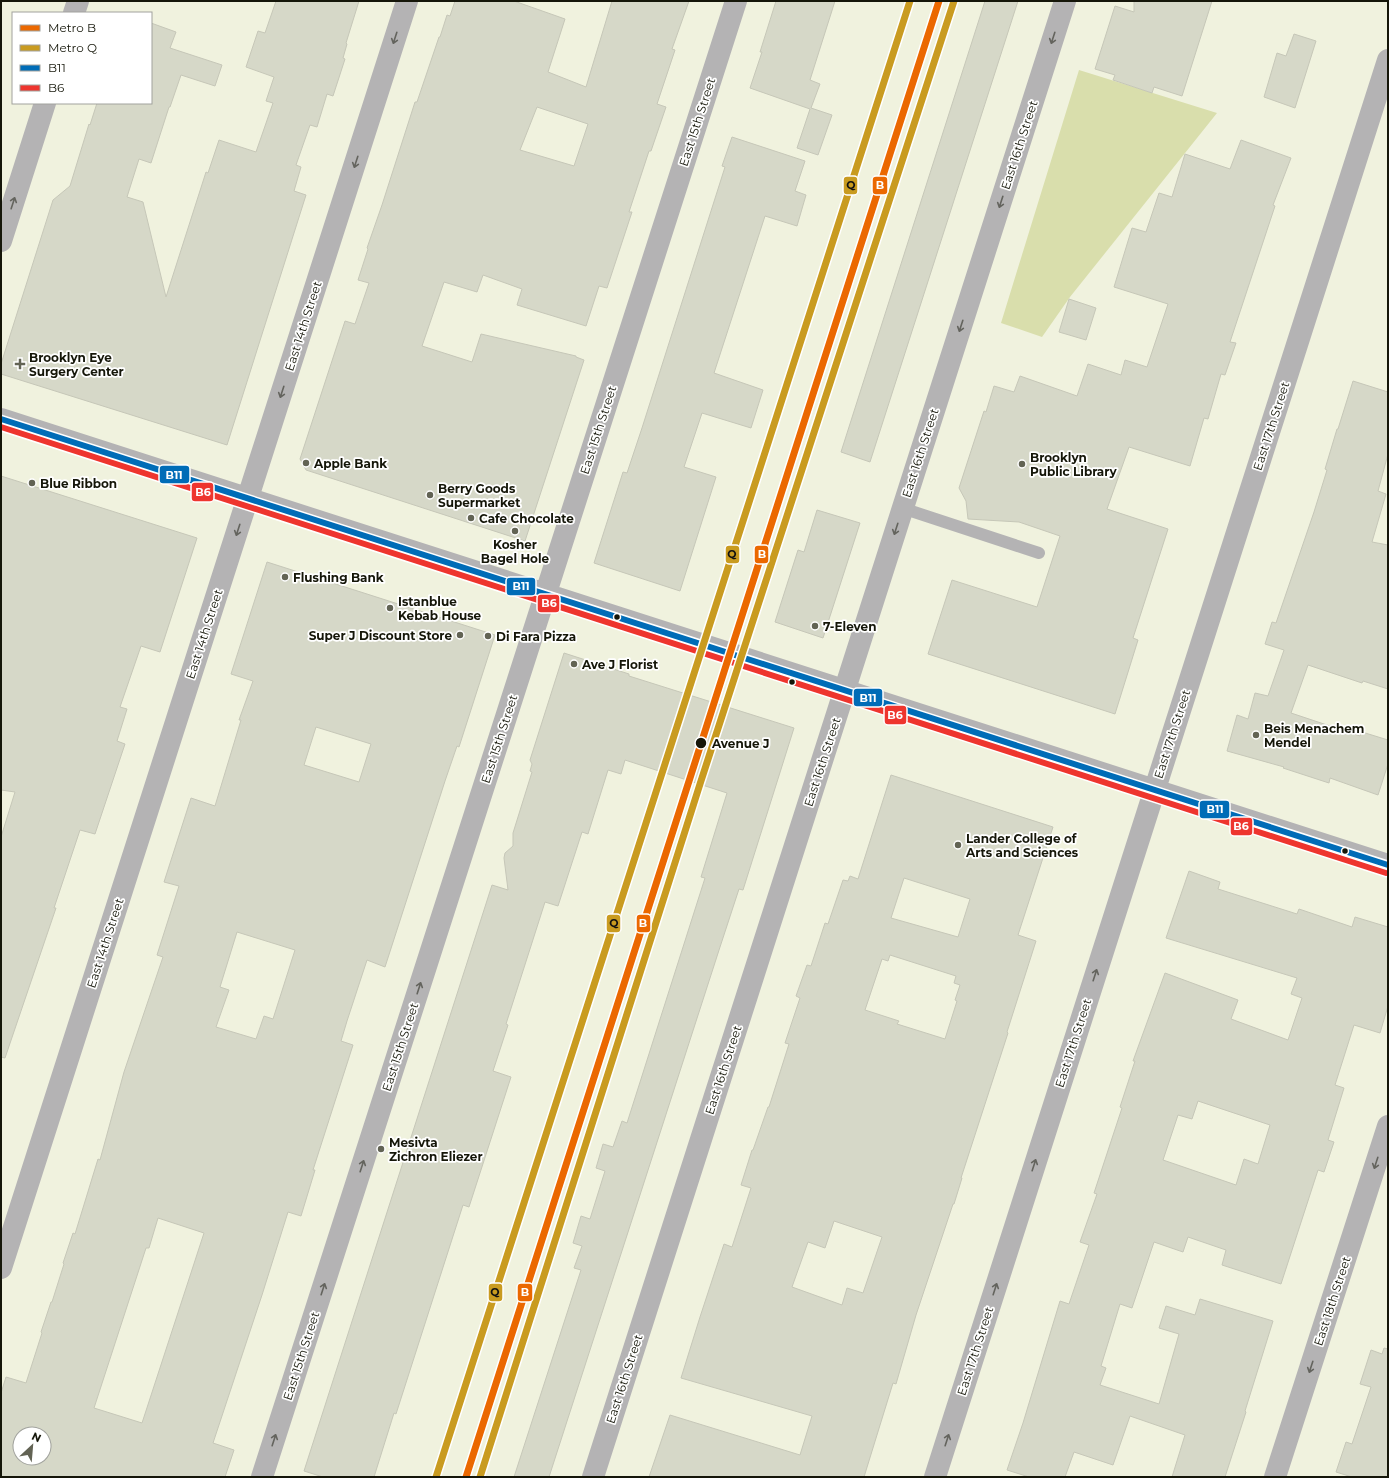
<svg xmlns="http://www.w3.org/2000/svg" width="1389" height="1478" font-family="Montserrat,sans-serif">
  <style>
    .green { fill: #d9deac }
    .building { fill: #d6d8c8; stroke: #c6c7b8; fill-rule: evenodd }
    .lines { fill: none; stroke-linecap: round; stroke-linejoin: round }
    .service { stroke: #b4b3b4; stroke-width: 12 }
    .minor { stroke: #b4b3b4; stroke-width: 22 }
    .bus-1-casing { stroke: #fff; stroke-width: 9 }
    .bus-2-casing { stroke: #fff; stroke-width: 9 }
    .bus-1 { stroke: #006cb7; stroke-width: 6 }
    .bus-2 { stroke: #ee352e; stroke-width: 6 }
    .metro-1-casing { stroke: #fff; stroke-width: 10 }
    .metro-2-casing { stroke: #fff; stroke-width: 10 }
    .metro-1 { stroke: #eb6800; stroke-width: 7 }
    .metro-2 { stroke: #c99b20; stroke-width: 7 }
    .oneway { stroke: #64645e }
    .poi-dot { fill: #626354; stroke: #fff; stroke-width: 1.5 }
    .bus-dot { fill: #151609; stroke: #fff; stroke-width: 1.5 }
    .labels { text-anchor: middle; dominant-baseline: central; stroke-width: 3.5; stroke-linejoin: round; paint-order: stroke }
    .street-label { font-size: 12px; fill: #151609; stroke: #fff }
    .poi-label { font-size: 12px; font-weight: bold; fill: #151609; stroke: #fff; text-anchor: start }
    .stop-label { font-size: 12px; font-weight: bold; fill: #151609; stroke: #fff; text-anchor: start }
    .line-badge { stroke: #fff; stroke-width: 1.5 }
    .badge-label { font-size: 11px; text-anchor: middle; font-weight: bold; fill: #fff }
    .pale-badge-label { font-size: 11px; text-anchor: middle; font-weight: bold; fill: #111 }
  </style>
  <rect width="100%" height="100%" fill="#f0f2de"/>
  <path class="green" d="M1079,70L1217,113L1070,297L1042,337L1001,323Z"/>
  <path class="building" d="M276,1H359L346,43L347,44L343,58L345,59L333,96L327,94L317,127L310,125L296,165L301,167L294,191L306,195L227,445L1,374V364L53,200L70,186L89,124L90,125L97,103H151V23L176,32L170,48L222,65L215,86L181,75L170,107H169L151,163L139,159L127,197L143,202L166,297L206,172L208,173L219,140L256,152L273,103L266,101L274,77L246,67L258,31L265,33Z
    M455,1H514L565,19L548,72L586,87L612,1H689L672,49L675,50L657,104L666,107L651,151H649L629,212H632L607,288L599,286L586,326L517,305L522,289L483,275L477,292L444,282L422,346L472,362L481,334L576,356V357L584,360L525,541L306,470L300,459L345,321L355,324L369,283L358,280L368,249L367,248L382,205L415,102H417L439,37H440L447,15L450,16ZM537,107L588,124L574,166L520,150Z
    M776,1H835L810,80L820,84L811,108L832,115L818,155L797,148L810,109L750,88L762,52H760Z
    M985,1H1018L870,462L841,452Z
    M1134,1H1212L1182,96L1154,87L1152,93L1113,80L1115,75L1095,69L1115,6L1134,12Z
    M1294,34L1316,41L1295,108L1264,97L1277,53L1286,56Z
    M732,137L805,161L795,191L806,195L797,226L765,216L714,373L763,390L751,428L702,413L684,467L716,477L680,591L594,563L623,472L627,473L642,428L725,167L722,166Z
    M1241,140L1291,158L1273,205L1275,206L1230,342L1236,343L1225,375L1221,374L1208,419L1204,418L1190,466L1129,447L1107,509L1168,529L1133,638L1138,640L1115,714L928,654L952,580L1037,607L1060,536L1019,522L968,519L966,501L959,488L984,411L986,412L994,386L1014,392L1020,376L1077,396L1088,364L1121,375L1125,360L1147,367L1168,304L1114,287L1132,228L1146,232L1159,193L1172,197L1185,154L1230,169Z
    M1069,299L1096,308L1086,340L1059,332Z
    M1353,381L1388,392V454L1378,491L1386,494L1372,542L1388,545V689L1363,681L1362,683L1308,665L1291,713L1360,736L1362,732L1388,740V764L1378,795L1330,778L1329,783L1283,768L1284,767L1227,751L1237,715L1248,719L1255,693L1268,696L1284,650L1265,644L1272,622L1276,623L1314,512L1327,470L1325,469L1337,429H1338Z
    M1,476L197,538L160,652L141,646L120,707L127,709L117,741L125,744L95,834L80,830L54,908H56L5,1058L1,1057V837L15,792L1,790Z
    M817,510L860,523L823,638L775,622L798,550L804,552Z
    M267,562L495,635L459,747L457,746L445,781L385,967L367,960L347,1021L341,1041L353,1045L313,1170H315L301,1216L288,1212L262,1295L213,1443L234,1450L225,1477H1V1393L6,1377L26,1383L42,1333L41,1332L51,1302H52L64,1264L63,1263L73,1233L75,1234L98,1159L100,1160L124,1072L163,957L157,955L179,886L164,882L191,798L215,806L241,720H239L253,681L231,674ZM316,727L371,744L359,782L304,765ZM237,932L295,950L273,1019L264,1016L256,1039L216,1027L229,990L220,987ZM158,1218L204,1233L142,1423L94,1408L146,1248H149ZM20,1434H44V1458H20Z
    M564,653L629,674V676L794,728L743,890L739,889L720,947L549,1477H514L581,1270L574,1268L582,1246L573,1243L581,1216L590,1219L605,1171L596,1168L603,1144L613,1147L622,1121L627,1123L705,878L701,877L727,793L625,760L621,774L608,770L588,834L582,832L558,906L545,902L506,1024L508,1025L493,1071L511,1077L469,1207L463,1205L396,1414L394,1413L374,1477H323L304,1471L492,885L508,890L504,858L505,853L513,846V833L532,772L530,771L532,764L530,760Z
    M891,775L1053,827L1018,935L1036,941L1007,1032L1008,1033L961,1178H962L954,1204H953L916,1315L896,1384L893,1383L864,1477H649L670,1415L800,1455L812,1416L681,1378L700,1317L724,1244L732,1247L751,1188L741,1185L752,1150H753L768,1107H769L789,1044L785,1043L800,998L796,996L807,965L811,966L825,923L828,924L843,880L848,881L850,876L858,879ZM904,878L970,899L958,937L891,918ZM890,955L956,976L954,983L960,985L955,1000L957,1001L945,1039L897,1024L899,1021L865,1010L882,959L888,961ZM834,1221L882,1237L863,1293L847,1288L842,1305L792,1287L808,1242L825,1248Z
    M1189,871L1220,882L1218,889L1297,914L1299,909L1352,927L1355,917L1388,927V1006L1380,1033L1354,1025L1335,1085L1344,1088L1328,1140L1334,1142L1324,1172L1318,1170L1281,1284L1222,1265L1226,1250L1188,1237L1183,1252L1154,1242L1132,1308L1120,1304L1101,1366L1106,1368L1100,1385L1159,1404L1179,1334L1159,1328L1166,1306L1195,1315L1200,1299L1273,1321L1245,1411L1246,1412L1225,1477H1172L1185,1435L1130,1416L1113,1465L1074,1452L1065,1477H1029L1007,1470L1023,1423L1060,1301L1069,1304L1089,1245L1080,1242L1097,1194L1094,1193L1122,1108L1120,1107L1135,1061H1133L1165,973L1238,1000L1231,1019L1288,1040L1302,998L1291,994L1297,978L1166,938ZM1198,1101L1270,1125L1258,1164L1244,1159L1236,1185L1163,1160L1178,1115L1192,1119Z
    M1384,1348L1388,1349V1477H1352L1336,1472L1346,1442L1352,1444L1371,1387L1360,1384L1371,1350L1382,1354Z"/>
  <g class="lines">
    <path class="service" d="M902,508L1039,553"/>
    <path class="minor" d="M74,13L78,1
      M1,241L45,103
      M1,419L1388,865
      M1,1268L407,1
      M262,1477L736,1
      M593,1477L1065,1
      M935,1477L1388,60
      M1275,1477L1388,1126"/>
    <g class="bus-1-casing">
      <path id="bus-1" d="M1,419L1388,865"/>
    </g>
    <g class="bus-2-casing">
      <path id="bus-2" d="M1,427L1386,873"/>
    </g>
    <use href="#bus-1" class="bus-1"/>
    <use href="#bus-2" class="bus-2"/>
    <g class="metro-1-casing">
      <path id="metro-1" d="M466,1477L939,1"/>
    </g>
    <g class="metro-2-casing">
      <path id="metro-2" d="M436,1477L910,1
        M480,1477L700,784L954,1"/>
    </g>
    <use href="#metro-1" class="metro-1"/>
    <use href="#metro-2" class="metro-2"/>
  </g>
  <defs><path id="oneway-shaft" d="M-6 0H5M1.5-3L5.5 0L1.5 3" fill="none" stroke-width="1.6" stroke-linecap="round" stroke-linejoin="round"/></defs>
  <g class="oneway">
    <use href="#oneway-shaft" transform="translate(395 38) rotate(108)"/>
    <use href="#oneway-shaft" transform="translate(1053 38) rotate(108)"/>
    <use href="#oneway-shaft" transform="translate(356 162) rotate(108)"/>
    <use href="#oneway-shaft" transform="translate(1001 202) rotate(108)"/>
    <use href="#oneway-shaft" transform="translate(13 203) rotate(-72)"/>
    <use href="#oneway-shaft" transform="translate(961 326) rotate(108)"/>
    <use href="#oneway-shaft" transform="translate(282 392) rotate(108)"/>
    <use href="#oneway-shaft" transform="translate(896 529) rotate(108)"/>
    <use href="#oneway-shaft" transform="translate(238 530) rotate(108)"/>
    <use href="#oneway-shaft" transform="translate(1095 975) rotate(-72)"/>
    <use href="#oneway-shaft" transform="translate(419 988) rotate(-72)"/>
    <use href="#oneway-shaft" transform="translate(1376 1163) rotate(108)"/>
    <use href="#oneway-shaft" transform="translate(1034 1165) rotate(-72)"/>
    <use href="#oneway-shaft" transform="translate(362 1166) rotate(-72)"/>
    <use href="#oneway-shaft" transform="translate(323 1289) rotate(-72)"/>
    <use href="#oneway-shaft" transform="translate(995 1289) rotate(-72)"/>
    <use href="#oneway-shaft" transform="translate(1311 1367) rotate(108)"/>
    <use href="#oneway-shaft" transform="translate(274 1440) rotate(-72)"/>
    <use href="#oneway-shaft" transform="translate(947 1440) rotate(-72)"/>
  </g>
  <g class="poi-dot">
    <path d="M18 358h4v4h4v4h-4v4h-4v-4h-4v-4h4z"/>
    <circle cx="306" cy="463" r="4"/>
    <circle cx="1022" cy="464" r="4"/>
    <circle cx="32" cy="483" r="4"/>
    <circle cx="430" cy="495" r="4"/>
    <circle cx="471" cy="518" r="4"/>
    <circle cx="515" cy="531" r="4"/>
    <circle cx="285" cy="577" r="4"/>
    <circle cx="390" cy="608" r="4"/>
    <circle cx="815" cy="626" r="4"/>
    <circle cx="460" cy="635" r="4"/>
    <circle cx="488" cy="636" r="4"/>
    <circle cx="574" cy="664" r="4"/>
    <circle cx="1256" cy="735" r="4"/>
    <circle cx="958" cy="845" r="4"/>
    <circle cx="381" cy="1149" r="4"/>
  </g>
  <g class="bus-dot">
    <circle cx="617" cy="617" r="3.5"/>
    <circle cx="792" cy="682" r="3.5"/>
    <circle cx="701" cy="743" r="6"/>
    <circle cx="1345" cy="851" r="3.5"/>
  </g>
  <g class="labels">
    <g class="street-label">
      <text transform="translate(697 122) rotate(-72)">East 15th Street</text>
      <text transform="translate(1019 145) rotate(-72)">East 16th Street</text>
      <text transform="translate(303 326) rotate(-72)">East 14th Street</text>
      <text transform="translate(1271 426) rotate(-72)">East 17th Street</text>
      <text transform="translate(598 430) rotate(-72)">East 15th Street</text>
      <text transform="translate(920 453) rotate(-72)">East 16th Street</text>
      <text transform="translate(204 634) rotate(-72)">East 14th Street</text>
      <text transform="translate(1172 734) rotate(-72)">East 17th Street</text>
      <text transform="translate(499 739) rotate(-72)">East 15th Street</text>
      <text transform="translate(822 762) rotate(-72)">East 16th Street</text>
      <text transform="translate(105 943) rotate(-72)">East 14th Street</text>
      <text transform="translate(1073 1043) rotate(-72)">East 17th Street</text>
      <text transform="translate(400 1047) rotate(-72)">East 15th Street</text>
      <text transform="translate(723 1070) rotate(-72)">East 16th Street</text>
      <text transform="translate(1332 1301) rotate(-72)">East 18th Street</text>
      <text transform="translate(975 1351) rotate(-72)">East 17th Street</text>
      <text transform="translate(301 1356) rotate(-72)">East 15th Street</text>
      <text transform="translate(624 1379) rotate(-72)">East 16th Street</text>
    </g>
    <g class="poi-label">
      <text x="29" y="357">Brooklyn Eye<tspan x="29" dy="14">Surgery Center</tspan></text>
      <text x="1030" y="457">Brooklyn<tspan x="1030" dy="14">Public Library</tspan></text>
      <text x="314" y="463">Apple Bank</text>
      <text x="40" y="483">Blue Ribbon</text>
      <text x="438" y="488">Berry Goods<tspan x="438" dy="14">Supermarket</tspan></text>
      <text x="479" y="518">Cafe Chocolate</text>
      <text x="515" y="544" text-anchor="middle">Kosher<tspan x="515" dy="14">Bagel Hole</tspan></text>
      <text x="293" y="577">Flushing Bank</text>
      <text x="398" y="601">Istanblue<tspan x="398" dy="14">Kebab House</tspan></text>
      <text x="823" y="626">7-Eleven</text>
      <text x="452" y="635" text-anchor="end">Super J Discount Store</text>
      <text x="496" y="636">Di Fara Pizza</text>
      <text x="582" y="664">Ave J Florist</text>
      <text x="1264" y="728">Beis Menachem<tspan x="1264" dy="14">Mendel</tspan></text>
      <text x="966" y="838">Lander College of<tspan x="966" dy="14">Arts and Sciences</tspan></text>
      <text x="389" y="1142">Mesivta<tspan x="389" dy="14">Zichron Eliezer</tspan></text>
    </g>
    <g class="stop-label">
      <text x="712" y="743">Avenue J</text>
    </g>
  </g>
  <g class="line-badge">
    <rect x="843" y="176" width="15" height="19" rx="4" fill="#c99b20"/>
    <rect x="872" y="176" width="16" height="19" rx="4" fill="#eb6800"/>
    <rect x="159" y="465" width="31" height="19" rx="4" fill="#006cb7"/>
    <rect x="191" y="482" width="23" height="20" rx="4" fill="#ee352e"/>
    <rect x="725" y="545" width="15" height="19" rx="4" fill="#c99b20"/>
    <rect x="754" y="545" width="15" height="19" rx="4" fill="#eb6800"/>
    <rect x="506" y="577" width="30" height="19" rx="4" fill="#006cb7"/>
    <rect x="537" y="594" width="23" height="19" rx="4" fill="#ee352e"/>
    <rect x="853" y="688" width="30" height="19" rx="4" fill="#006cb7"/>
    <rect x="884" y="705" width="23" height="20" rx="4" fill="#ee352e"/>
    <rect x="1199" y="800" width="31" height="19" rx="4" fill="#006cb7"/>
    <rect x="1230" y="817" width="23" height="19" rx="4" fill="#ee352e"/>
    <rect x="636" y="914" width="15" height="19" rx="4" fill="#eb6800"/>
    <rect x="606" y="914" width="15" height="19" rx="4" fill="#c99b20"/>
    <rect x="488" y="1283" width="15" height="19" rx="4" fill="#c99b20"/>
    <rect x="517" y="1283" width="16" height="19" rx="4" fill="#eb6800"/>
  </g>
  <g class="badge-label">
    <text x="880" y="189">B</text>
    <text x="174" y="479">B11</text>
    <text x="203" y="496">B6</text>
    <text x="762" y="558">B</text>
    <text x="521" y="590">B11</text>
    <text x="549" y="607">B6</text>
    <text x="868" y="702">B11</text>
    <text x="895" y="719">B6</text>
    <text x="1215" y="813">B11</text>
    <text x="1241" y="830">B6</text>
    <text x="643" y="927">B</text>
    <text x="525" y="1296">B</text>
  </g>
  <g class="pale-badge-label">
    <text x="851" y="189">Q</text>
    <text x="732" y="558">Q</text>
    <text x="614" y="927">Q</text>
    <text x="495" y="1296">Q</text>
  </g>
  <rect width="1389" height="1478" fill="none" stroke="#151609" stroke-width="4"/>
  <rect x="12" y="12" width="140" height="92" fill="#ffffff" stroke="#a1a29d"/>
  <rect x="20" y="25" width="20" height="6" fill="#eb6800" stroke="#a1a29d"/>
  <text x="48" y="32" font-size="12" fill="#151609">Metro B</text>
  <rect x="20" y="45" width="20" height="6" fill="#c99b20" stroke="#a1a29d"/>
  <text x="48" y="52" font-size="12" fill="#151609">Metro Q</text>
  <rect x="20" y="65" width="20" height="6" fill="#006cb7" stroke="#a1a29d"/>
  <text x="48" y="72" font-size="12" fill="#151609">B11</text>
  <rect x="20" y="85" width="20" height="6" fill="#ee352e" stroke="#a1a29d"/>
  <text x="48" y="92" font-size="12" fill="#151609">B6</text>
  <g transform="translate(32 1446) rotate(26)"><circle r="19" fill="#ffffff" stroke="#a1a29d"/>
  <path d="M0-3L7 15L0 10L-7 15Z" fill="#626354"/>
  <text y="-6" font-size="11" font-weight="bold" text-anchor="middle" fill="#151609">N</text>
  </g>
</svg>
